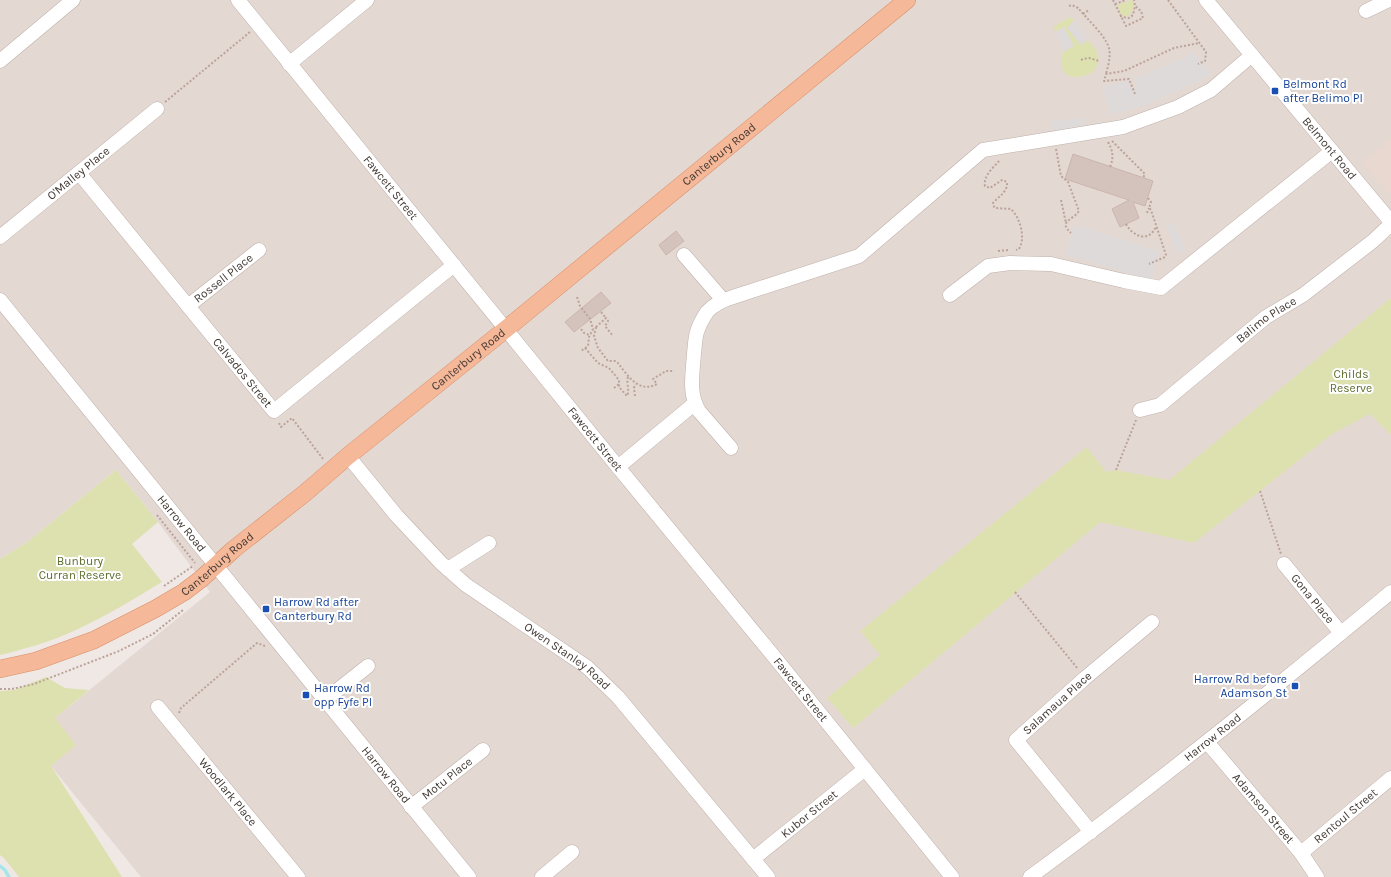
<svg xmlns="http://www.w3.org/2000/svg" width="1391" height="877" font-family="Karla,sans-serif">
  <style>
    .residential { fill: #e4d8d2 }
    .education { fill: #e8d8cf }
    .green { fill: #dde1af }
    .parking { fill: #dedad9 }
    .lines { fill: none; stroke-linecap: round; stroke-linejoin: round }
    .stream { stroke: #a4e6e9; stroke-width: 3.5 }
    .building { fill: #d4c3bd; stroke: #cbb5ae }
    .minor-casing { stroke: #beb0aa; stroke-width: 15 }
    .major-casing { stroke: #d88f6a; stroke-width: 18 }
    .path { stroke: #bba39a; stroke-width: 2; stroke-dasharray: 2 2; stroke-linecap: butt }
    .minor { stroke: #fff; stroke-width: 14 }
    .major { stroke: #f5b898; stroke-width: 17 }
    .transit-dot { fill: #1a4fb4; stroke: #fff; stroke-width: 1.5 }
    .labels { text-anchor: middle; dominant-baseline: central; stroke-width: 4; stroke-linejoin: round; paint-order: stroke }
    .transit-label { font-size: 12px; fill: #164399; stroke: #fff; text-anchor: start }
    .street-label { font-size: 12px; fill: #423834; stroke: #fff }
    .park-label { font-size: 12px; fill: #5d6d2d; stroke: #fff }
  </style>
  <rect width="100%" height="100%" fill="#f0e8e4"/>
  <path class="residential" d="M0,0H1391V877H141L51,766L55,718L210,592L158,522L116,470L26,543L0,559Z"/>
  <path class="education" d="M1391,139V197L1362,162Z"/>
  <path class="green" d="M1132,0L1134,3L1132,12L1126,17L1121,14L1117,5Z
    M1070,17L1074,19L1073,22L1067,28L1081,45L1087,40C1099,49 1104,64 1090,74C1085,75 1077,78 1072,77C1062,75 1058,61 1063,53C1065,50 1070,48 1074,46L1064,27L1055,32L1054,27C1055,25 1067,19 1070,17Z
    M1391,298V435L1370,414L1332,434L1194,543L1100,522L853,728L827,698L880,655L860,631L1087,447L1106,472L1116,470L1169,480Z
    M116,470L158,522L132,544L162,582C134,599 106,616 76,630C52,641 26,649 0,655V559L26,543Z
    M46,677L65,688L89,690L55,718L76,745L51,766L122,877H19L4,858L0,855V691L14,690Z"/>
  <path class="parking" d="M1074,19L1087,40L1081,45L1067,28L1073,22Z
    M1064,27L1074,46L1065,51L1055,32Z
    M1194,52L1211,75L1153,102L1137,108L1110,115L1103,87L1128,81L1131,89L1136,88L1134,79L1185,57Z
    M1084,117L1085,126L1052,131L1050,122Z
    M1174,222L1186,251L1178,254L1166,225Z
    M1074,225L1159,251L1150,280L1065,254Z"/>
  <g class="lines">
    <path class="stream" d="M0,866L5,870L9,877"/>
  </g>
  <path class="building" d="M1073,154L1153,181L1145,206L1133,202L1139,218L1120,227L1112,209L1129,200L1065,179Z
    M676,231L684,241L666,255L659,245Z
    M601,292L611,303L574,332L565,322Z"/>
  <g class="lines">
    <g class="minor-casing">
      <g id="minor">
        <path id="s1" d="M238,0L618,467L776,659L952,877"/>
        <path id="s2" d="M1206,0L1391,222"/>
        <path d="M1366,11L1389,0"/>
        <path d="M0,61L73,0"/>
        <path d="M289,64L367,0"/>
        <path id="s3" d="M79,173L274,411L454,265"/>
        <path id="s4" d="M0,237L157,109"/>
        <path d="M684,255L723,300"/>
        <path d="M950,295L988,266L1010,263L1051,264L1124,281L1161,288L1332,151"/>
        <path id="s5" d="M0,300L469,877"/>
        <path id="s6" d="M188,306L259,250"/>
        <path id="s7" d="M1140,410L1160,405L1266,317L1303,295L1373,241L1391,224"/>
        <path d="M731,448L699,411C688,393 693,373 694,353C695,346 695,338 697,332C699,325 703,318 707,312C714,304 723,300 733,297L859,256L983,150L1123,127L1178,107L1211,90L1252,55"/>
        <path id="s8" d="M348,456L396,515L441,563L466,585L587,667L618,697L768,877"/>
        <path d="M618,467L694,404"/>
        <path id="s9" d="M1284,564L1341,633"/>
        <path d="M448,569L489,543"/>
        <path d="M325,700L368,666"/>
        <path id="s10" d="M158,707L298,877"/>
        <path id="s11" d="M1207,742L1301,853L1317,877"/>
        <path id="s12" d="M411,807L483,750"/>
        <path id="s13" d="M1091,832L1016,740L1085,678L1152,622"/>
        <path id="s14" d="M1301,853L1391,778"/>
        <path id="s15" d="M753,859L865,769"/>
        <path d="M542,877L572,852"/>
        <path id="s16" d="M1030,877C1154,786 1273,690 1391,592"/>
      </g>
    </g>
    <g class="major-casing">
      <g id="major">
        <path id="s17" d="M0,669L36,661L94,640L155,609L184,592L201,579L234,549L305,493L348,456L506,329L907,0"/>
      </g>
    </g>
    <path class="path" d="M1113,0L1126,26L1143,18L1141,11L1135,6L1134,0
      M1168,0L1206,52L1205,61L1198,64
      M1115,4L1126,0
      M1069,6L1072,5L1078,8C1087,19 1105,35 1109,48C1111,57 1108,66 1106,74
      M1083,14L1089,10
      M1120,16L1123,17L1129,18L1133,15L1135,6
      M1081,60L1083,59L1089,58L1099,61
      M1135,94L1129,79L1104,81L1106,74L1124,71L1174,48L1199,43
      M165,102L250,32
      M1112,141L1145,174L1143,178
      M1108,142C1113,151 1114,157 1110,167
      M1056,149L1061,176L1068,182L1079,211C1072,221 1058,221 1071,233
      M999,161C993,168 983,176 985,186L990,188L1002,180L1007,182C1008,192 999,196 993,203V205L995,208L1011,209C1020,218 1026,237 1019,249L1016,250
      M1148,198L1151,202L1149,208L1151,210L1166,255L1165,257L1149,264
      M1061,200L1066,223
      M1147,213L1149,208
      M1126,224C1133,237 1150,243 1156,226
      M998,251L1008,250
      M577,297L580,306L590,319L593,329L589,337L588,346L581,351
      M601,312L606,318
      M596,327L594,336L598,348L608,361H615L618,363C627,375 639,394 657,384L653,379L666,371H673
      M596,327L606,318L608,321L605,326L613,336
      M581,329L584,333L589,335
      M585,348L598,363L609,368L619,380V387L627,396C630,390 626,384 628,377
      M614,388L619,384
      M635,396L634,388L635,384
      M279,423L281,427L292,418L323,459
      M1116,470L1136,420
      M1260,491L1281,554
      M157,515L195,563
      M164,586L193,566
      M1015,592L1078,669
      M0,689H12L34,684L119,651L153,634L183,610
      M179,713L181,708L257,643L265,646"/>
    <use href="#minor" class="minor"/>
    <use href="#major" class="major"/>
  </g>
  <g class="transit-dot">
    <rect x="1271" y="87" width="8" height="8" rx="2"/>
    <rect x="262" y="605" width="8" height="8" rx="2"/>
    <rect x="1291" y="682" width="8" height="8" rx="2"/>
    <rect x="302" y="691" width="8" height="8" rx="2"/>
  </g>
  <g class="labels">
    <g class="transit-label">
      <text x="1283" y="84">Belmont Rd<tspan x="1283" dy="14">after Belimo Pl</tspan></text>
      <text x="274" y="602">Harrow Rd after<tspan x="274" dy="14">Canterbury Rd</tspan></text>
      <text x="1287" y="679" text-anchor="end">Harrow Rd before<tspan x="1287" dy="14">Adamson St</tspan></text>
      <text x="314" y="688">Harrow Rd<tspan x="314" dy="14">opp Fyfe Pl</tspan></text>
    </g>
    <g class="street-label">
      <text stroke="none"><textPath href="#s2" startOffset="193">Belmont Road</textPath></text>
      <text stroke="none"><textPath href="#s17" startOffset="892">Canterbury Road</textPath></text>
      <text stroke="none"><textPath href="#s4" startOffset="101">O'Malley Place</textPath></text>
      <text stroke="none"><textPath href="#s1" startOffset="242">Fawcett Street</textPath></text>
      <text stroke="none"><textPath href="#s6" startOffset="45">Rossell Place</textPath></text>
      <text stroke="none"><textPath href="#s7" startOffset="157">Balimo Place</textPath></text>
      <text stroke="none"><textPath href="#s17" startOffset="568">Canterbury Road</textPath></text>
      <text stroke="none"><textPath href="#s3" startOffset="258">Calvados Street</textPath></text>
      <text stroke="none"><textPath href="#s1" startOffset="566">Fawcett Street</textPath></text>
      <text stroke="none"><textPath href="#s5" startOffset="288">Harrow Road</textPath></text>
      <text stroke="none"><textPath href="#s17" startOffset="244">Canterbury Road</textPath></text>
      <text stroke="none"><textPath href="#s9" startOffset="45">Gona Place</textPath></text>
      <text stroke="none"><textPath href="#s8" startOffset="299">Owen Stanley Road</textPath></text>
      <text stroke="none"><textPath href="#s1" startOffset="890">Fawcett Street</textPath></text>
      <text stroke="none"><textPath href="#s13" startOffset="174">Salamaua Place</textPath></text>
      <text stroke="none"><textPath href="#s16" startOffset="230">Harrow Road</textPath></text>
      <text stroke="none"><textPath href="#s5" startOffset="612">Harrow Road</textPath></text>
      <text stroke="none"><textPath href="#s12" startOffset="46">Motu Place</textPath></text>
      <text stroke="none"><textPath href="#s10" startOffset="110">Woodlark Place</textPath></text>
      <text stroke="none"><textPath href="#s11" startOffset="87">Adamson Street</textPath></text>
      <text stroke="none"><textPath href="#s15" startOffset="72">Kubor Street</textPath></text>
      <text stroke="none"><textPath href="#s14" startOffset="58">Rentoul Street</textPath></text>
    </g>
    <g class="park-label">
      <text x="1351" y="374">Childs<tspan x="1351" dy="14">Reserve</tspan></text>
      <text x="80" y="561">Bunbury<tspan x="80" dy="14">Curran Reserve</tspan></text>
    </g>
  </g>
</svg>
